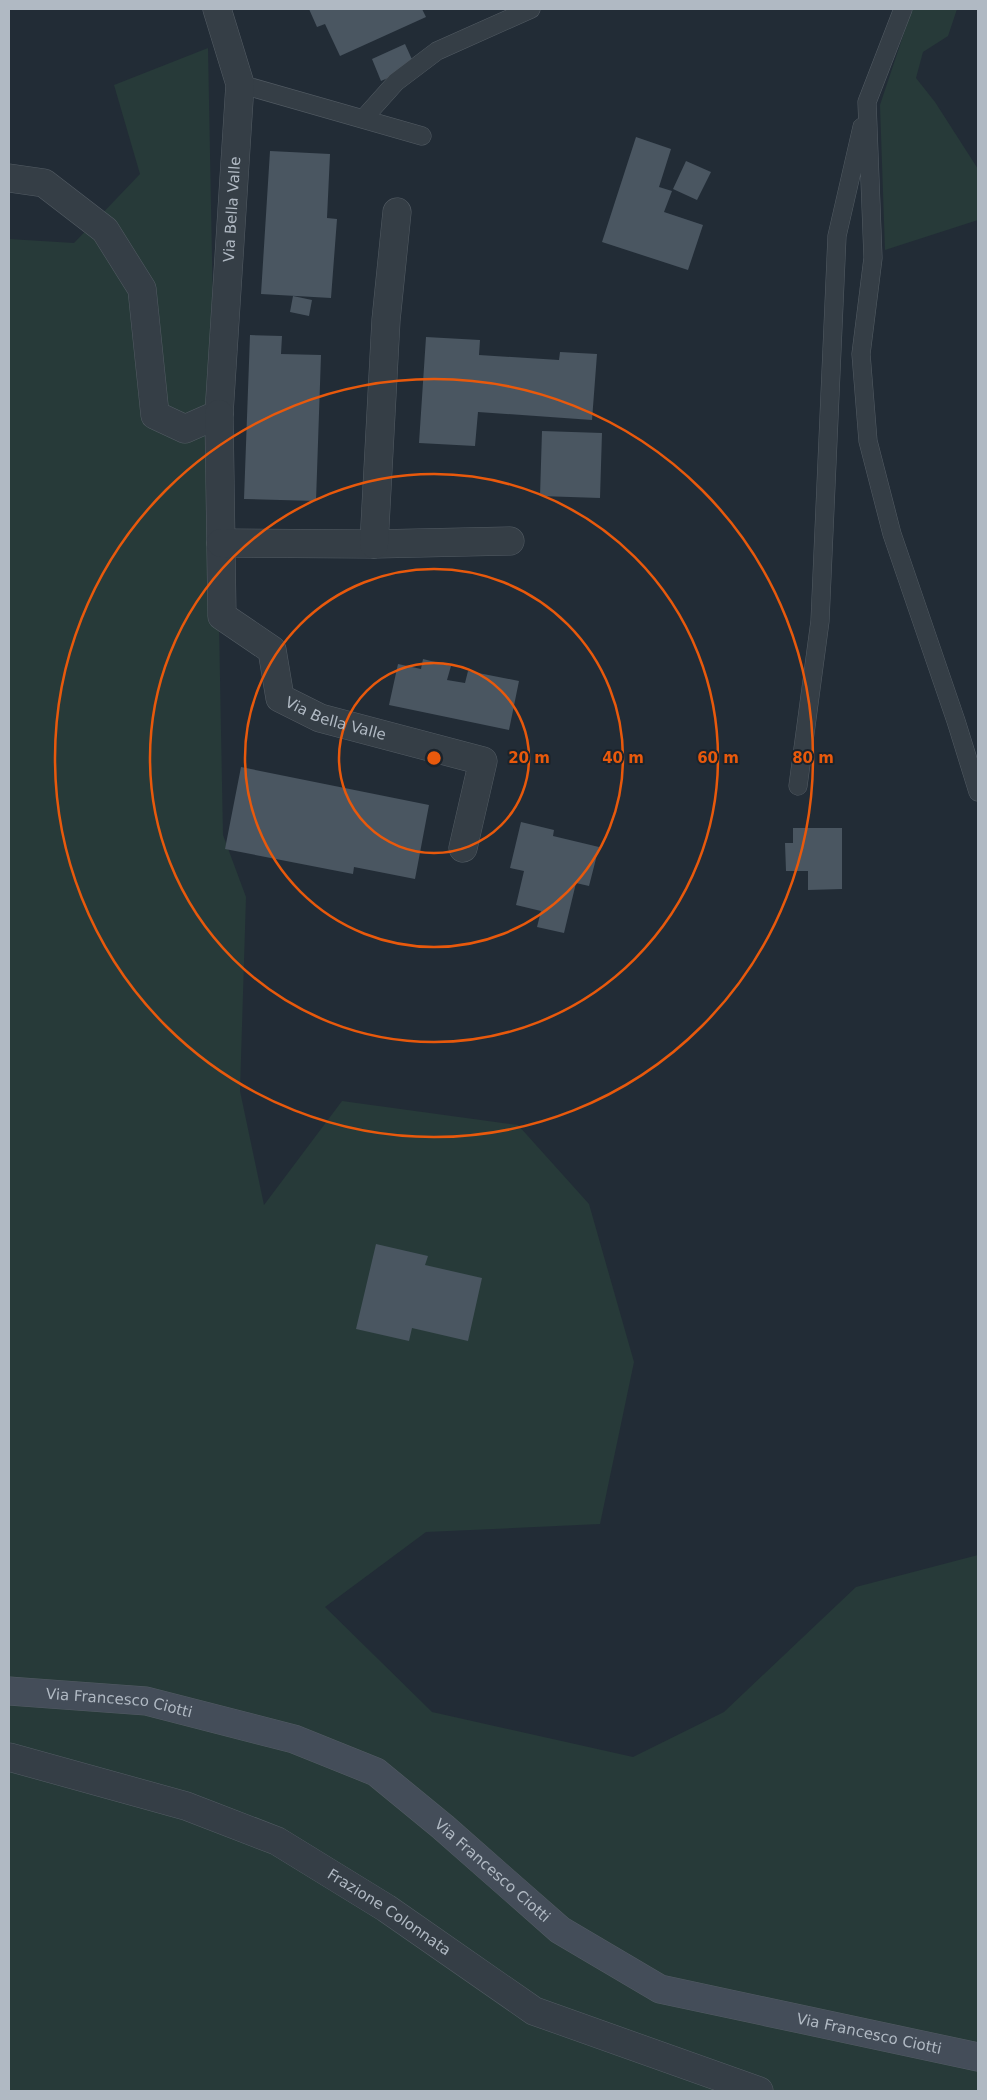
<svg xmlns="http://www.w3.org/2000/svg" width="987" height="2100" font-family="'DejaVu Sans',sans-serif">
  <style>
    .green { fill: #273a39 }
    .building { fill: #4a5661 }
    .lines { fill: none; stroke-linecap: round; stroke-linejoin: round }
    .lane-casing { stroke: #535c64; stroke-width: 19 }
    .street-casing { stroke: #535c64; stroke-width: 29 }
    .secondary-casing { stroke: #535c64; stroke-width: 29 }
    .lane { stroke: #353e46; stroke-width: 18 }
    .street { stroke: #353e46; stroke-width: 28 }
    .secondary { stroke: #444d59; stroke-width: 28 }
    .ring { fill: none; stroke: #e8590c; stroke-width: 2.5 }
    .labels { text-anchor: middle; dominant-baseline: central; stroke-width: 4; stroke-linejoin: round; paint-order: stroke }
    .street-label { font-size: 15px; fill: #b0b9c3; stroke: #1b232b }
    .centre { fill: #e8590c; stroke: #1b232b; stroke-width: 2.5 }
    .ring-label { font-size: 15px; text-anchor: middle; font-weight: bold; fill: #e8590c; stroke: #1b232b; stroke-width: 4; stroke-linejoin: round; paint-order: stroke }
  </style>
  <rect width="100%" height="100%" fill="#222c36"/>
  <path class="green" d="M912,9H957L948,36L923,52L916,78L935,102L978,169V220L885,250L880,105Z
    M208,48L223,835L246,897L240,1091L264,1205L342,1101L518,1125L589,1204L634,1362L600,1524L426,1532L325,1607L432,1712L633,1757L724,1712L856,1587L978,1555V2091H9V239L74,243L140,174L114,85Z"/>
  <path class="building" d="M309,9H422L426,17L340,56L325,24L317,27Z
    M405,44L415,66L381,81L372,59Z
    M636,137L671,149L659,187L672,191L664,212L703,225L688,270L602,242Z
    M270,151L330,154L327,218L337,219L331,298L261,294Z
    M686,161L711,172L697,200L673,189Z
    M293,296L312,300L309,316L290,312Z
    M250,335L282,336L281,354L321,355L316,501L244,499Z
    M426,337L480,340L479,355L559,360L560,352L597,354L592,420L478,412L475,446L419,443Z
    M542,431L602,433L600,498L540,496Z
    M423,659L451,666L447,680L465,683L468,671L519,681L509,730L389,705L398,664L421,669Z
    M241,767L429,805L415,879L354,867L353,874L225,849Z
    M521,822L554,830L553,836L599,847L589,886L576,883L564,933L537,927L541,911L516,905L524,871L510,868Z
    M793,828H842V889L808,890V871H786L785,843H793Z
    M376,1244L428,1256L425,1265L482,1278L468,1341L412,1328L409,1341L356,1329Z"/>
  <g class="lines">
    <g class="lane-casing">
      <path id="lane" d="M903,9L867,102L873,258L861,354L868,441L892,534L956,721L978,792
        M240,84L422,136
        M363,119L396,82L437,51L531,9
        M798,786L820,621L837,236L862,127"/>
    </g>
    <g class="street-casing">
      <g id="street">
        <path id="s1" d="M9,178L44,183L105,230L142,289L155,415L185,429L219,414L240,84L217,9"/>
        <path id="s2" d="M219,414L222,616L272,650L280,698L320,718L483,761L463,848"/>
        <path d="M221,543L374,544L510,541"/>
        <path d="M374,544L386,320L397,212"/>
        <path id="s3" d="M9,1757L186,1806L277,1841L386,1908L534,2011L759,2091"/>
      </g>
    </g>
    <g class="secondary-casing">
      <g id="secondary">
        <path id="s4" d="M9,1691L146,1701L294,1739L376,1772L443,1827L560,1930L660,1989L978,2057"/>
      </g>
    </g>
    <use href="#lane" class="lane"/>
    <use href="#street" class="street"/>
    <use href="#secondary" class="secondary"/>
  </g>
  <g class="ring">
    <circle cx="434" cy="758" r="95"/>
    <circle cx="434" cy="758" r="189"/>
    <circle cx="434" cy="758" r="284"/>
    <circle cx="434" cy="758" r="379"/>
  </g>
  <g class="labels">
    <g class="street-label">
      <text stroke="none"><textPath href="#s1" startOffset="584">Via Bella Valle</textPath></text>
      <text stroke="none"><textPath href="#s2" startOffset="371">Via Bella Valle</textPath></text>
      <text stroke="none"><textPath href="#s4" startOffset="111">Via Francesco Ciotti</textPath></text>
      <text stroke="none"><textPath href="#s4" startOffset="531">Via Francesco Ciotti</textPath></text>
      <text stroke="none"><textPath href="#s3" startOffset="414">Frazione Colonnata</textPath></text>
      <text stroke="none"><textPath href="#s4" startOffset="951">Via Francesco Ciotti</textPath></text>
    </g>
  </g>
  <circle cx="434" cy="758" r="8" class="centre"/>
  <g class="ring-label">
    <text x="529" y="763">20 m</text>
    <text x="623" y="763">40 m</text>
    <text x="718" y="763">60 m</text>
    <text x="813" y="763">80 m</text>
  </g>
  <rect width="987" height="2100" fill="none" stroke="#b0b9c3" stroke-width="20"/>
</svg>
